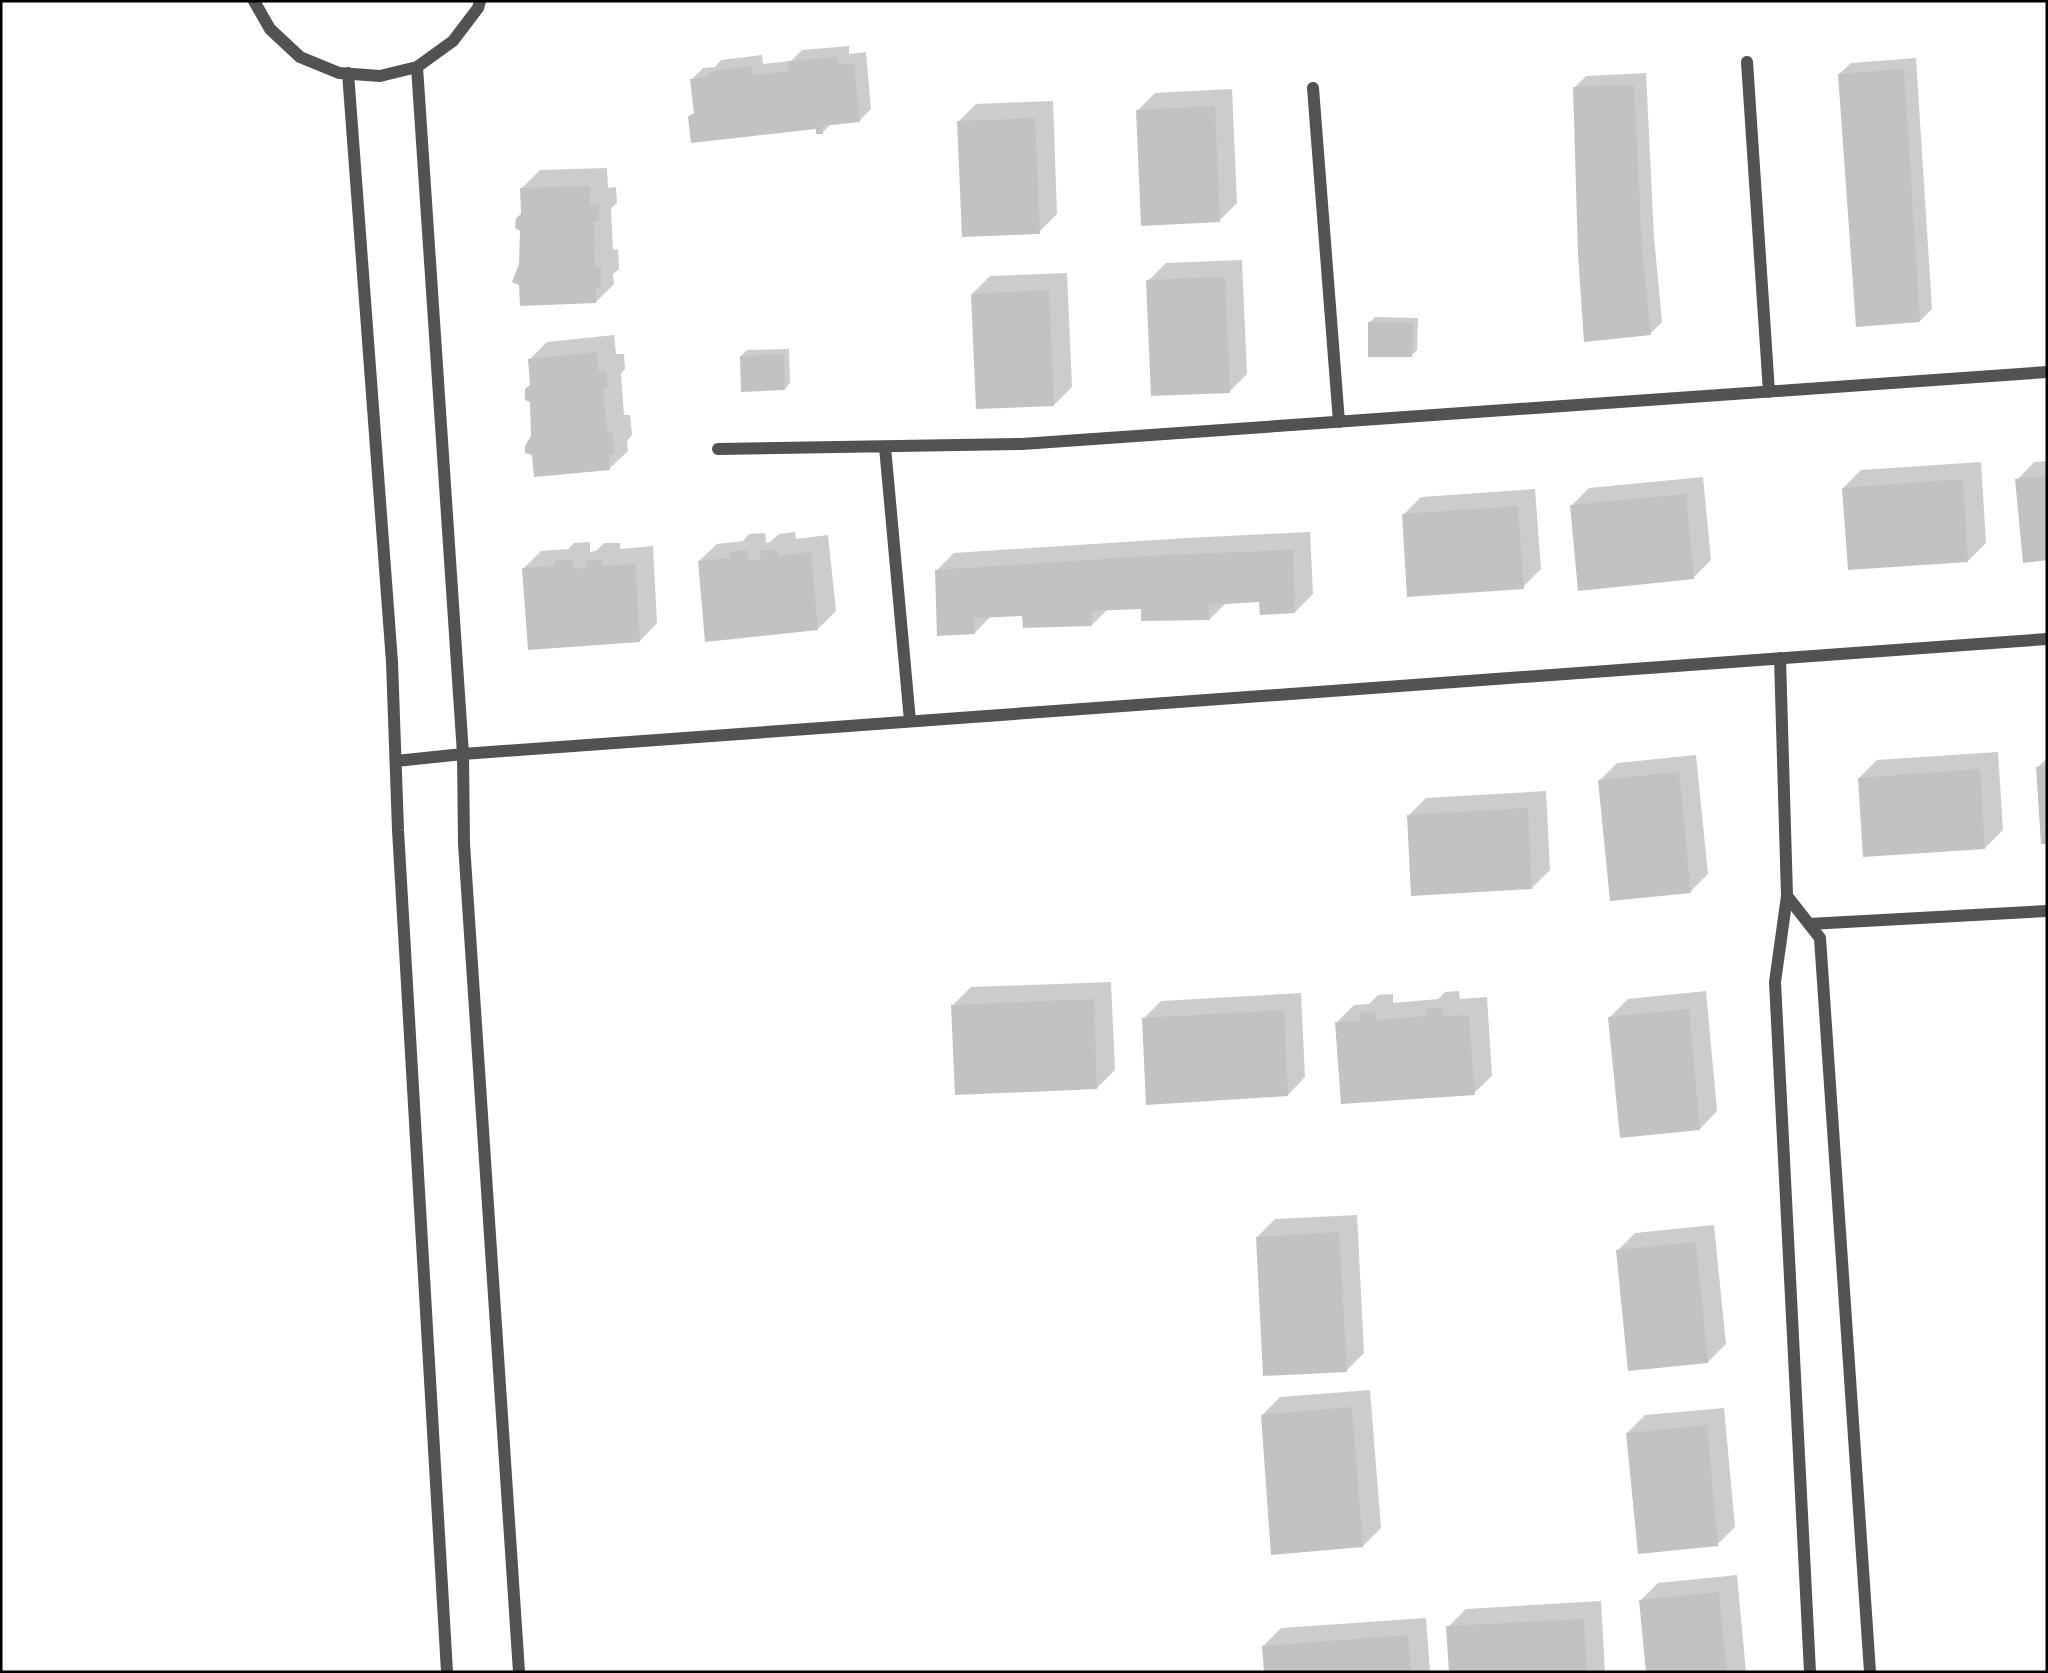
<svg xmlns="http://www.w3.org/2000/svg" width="2048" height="1673" font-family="Signika,sans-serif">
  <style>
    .shadow { fill: #0003 }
    .building { fill: #c2c2c2 }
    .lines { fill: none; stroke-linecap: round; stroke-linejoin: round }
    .minor { stroke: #525252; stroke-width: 12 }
  </style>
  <rect width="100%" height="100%" fill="#fff"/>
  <path class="shadow" d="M849,46V54L866,52L871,109L859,121L831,124L823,132L817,127L695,112L691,80L703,68L715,67L721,60L762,55L763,64L791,61L802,50Z
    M1916,58L1932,309L1920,321L1839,74L1851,63Z
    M1646,73L1654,237L1662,322L1650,334L1574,88L1586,76Z
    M1232,89L1237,203L1219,221L1137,111L1155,93Z
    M1053,101L1057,214L1039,232L958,122L976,104Z
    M607,168L608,188L616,187L617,203L611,208L613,250L618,249L619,269L613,274L614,284L596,302L521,265L522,188L540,170Z
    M1242,260L1247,374L1229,392L1148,281L1166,263Z
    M1067,273L1072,387L1054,405L972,294L990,276Z
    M1375,317L1418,318L1417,350L1411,356L1369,323Z
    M614,335L616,354H624L625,369L621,374L624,415H630L632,435L627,441L628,451L610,468L533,436L529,360L547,342Z
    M789,349L790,383L785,389L741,356L747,350Z
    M2047,461V559L2017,480L2034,462Z
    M1981,462L1986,543L1968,561L1843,488L1861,470Z
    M1703,477L1711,560L1693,578L1571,506L1589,488Z
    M1535,489L1541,569L1523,587L1403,515L1421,497Z
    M795,532L796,539L828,535L836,611L818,629L699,561L717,544L743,541L749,534L765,533L766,543L770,542L779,534Z
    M1310,532L1313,594L1295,612L1261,601L1226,603L1210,619L1142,608L1108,609L1092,625L1024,615L991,616L975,633L936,571L954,553L1186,538Z
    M590,542V552L596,551L604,543H620V549L653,546L657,623L640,641L523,569L541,551L568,549L574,543Z
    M1998,752L2003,830L1985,848L1859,778L1877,760Z
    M1696,755L1708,874L1690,892L1600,780L1617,763Z
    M2047,758V842L2038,767Z
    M1546,791L1550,870L1532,888L1408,816L1426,798Z
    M1111,982L1115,1070L1097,1088L953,1005L971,987Z
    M1459,991L1460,999L1487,997L1492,1076L1474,1093L1336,1023L1354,1005L1369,1004L1378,995L1393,994V1003L1438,999L1445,992Z
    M1706,991L1717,1111L1700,1129L1610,1017L1628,999Z
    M1301,993L1305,1077L1288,1095L1143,1019L1161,1001Z
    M1357,1215L1364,1353L1346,1371L1257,1237L1275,1219Z
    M1714,1225L1726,1344L1708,1362L1617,1251L1635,1233Z
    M1370,1390L1381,1528L1363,1546L1262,1415L1280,1397Z
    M1724,1408L1735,1527L1717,1545L1627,1433L1645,1415Z
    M1737,1575L1746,1672H1647L1640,1601L1658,1583Z
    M1601,1601L1605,1672H1450L1448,1627L1466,1609Z
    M1426,1618L1430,1672H1265L1263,1646L1281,1628Z"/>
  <path class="building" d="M837,57L838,65L854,63L860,122L822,126L823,134H816V129L691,143L688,117L694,113L690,79L709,77L708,72L751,66L752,75L789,71L788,61Z
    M1904,69L1920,322L1856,327L1838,74Z
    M1634,85L1642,250L1651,335L1584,342L1578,254L1573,87Z
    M1215,106L1220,222L1141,226L1136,110Z
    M1035,118L1040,234L962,237L957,121Z
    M590,186V205L599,204V222H594L595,267L601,266V288H596V303L520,306L519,285L512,282L519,264L520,231L515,228L516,218L521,214L520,188Z
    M1225,277L1230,393L1151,396L1146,280Z
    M1049,290L1054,406L976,409L971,294Z
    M1368,322L1413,323L1412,357H1368Z
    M597,352L598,371H606L608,388L603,389L607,433L612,432L615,454L609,455L610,470L534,477L532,455L525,453V446L531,436L530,402L525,400V389L530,385L528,359Z
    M784,354L785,390L741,392L740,356Z
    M2047,476V560L2023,563L2015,479Z
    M1963,479L1968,562L1848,570L1842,488Z
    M1686,494L1694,579L1578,591L1570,505Z
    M1518,506L1524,589L1407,597L1402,514Z
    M747,550L749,560L761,559L760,551L778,550V556L811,552L818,630L705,642L698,561L730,558V552Z
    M1293,550L1295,613L1260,615L1259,602L1209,605L1210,620L1141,621V609L1091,611L1092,626L1023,628L1022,616L974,618L975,634L937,636L935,570L1167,555Z
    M572,559L573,569L586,568L585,561L603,560V566L635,564L640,642L528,650L522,568L555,566V560Z
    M2047,766V844H2041L2036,767Z
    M1980,769L1985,849L1863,857L1858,778Z
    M1679,772L1691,893L1610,901L1598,780Z
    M1528,808L1532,889L1411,896L1407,815Z
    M1094,999L1097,1089L955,1095L951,1005Z
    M1442,1008L1443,1016L1469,1015L1475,1095L1341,1104L1335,1022L1360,1021L1359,1012L1375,1011L1376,1020L1426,1016V1009Z
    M1689,1009L1700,1130L1620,1138L1608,1017Z
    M1284,1010L1288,1096L1146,1105L1142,1018Z
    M1339,1232L1347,1372L1263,1376L1256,1237Z
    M1696,1242L1708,1363L1628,1371L1616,1250Z
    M1352,1407L1363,1547L1271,1555L1261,1415Z
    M1707,1425L1718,1546L1638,1554L1626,1433Z
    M1719,1592L1727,1672H1646L1639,1600Z
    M1584,1619L1587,1672H1449L1446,1626Z
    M1408,1635L1411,1672H1264L1262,1646Z"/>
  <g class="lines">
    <path class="minor" d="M254,1L270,29L300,57L339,73L380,76L417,67L453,41L478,8L480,1
      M1747,62L1769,392
      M417,67L463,754L464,844L519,1672
      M348,73L392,662L398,830L447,1672
      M1313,88L1339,422
      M885,447L910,721
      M718,449L1022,444L2047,372
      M1780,658L1787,896L1775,982L1810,1672
      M396,761L463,754L2047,639
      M1787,896L1820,938L1870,1672
      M1809,924L2047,911"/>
  </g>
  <rect width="2048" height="1673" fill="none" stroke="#000000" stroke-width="5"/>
</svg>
